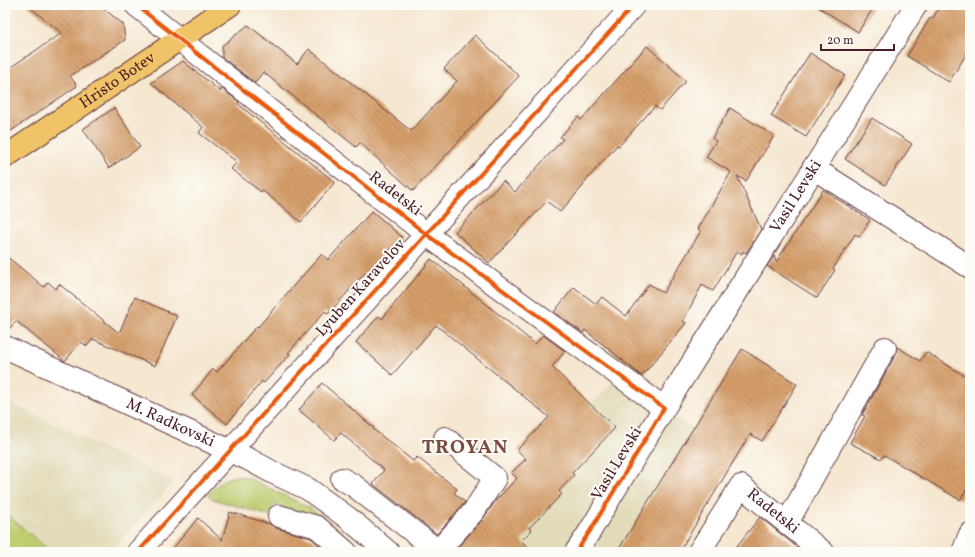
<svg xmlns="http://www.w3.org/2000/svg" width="975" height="557" font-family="Vollkorn,serif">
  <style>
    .built { fill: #e2dcba }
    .grass { fill: url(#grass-dots); stroke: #84764e }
    .garden { fill: #bfcd70; stroke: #84764e }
    .building { fill: url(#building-back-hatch) }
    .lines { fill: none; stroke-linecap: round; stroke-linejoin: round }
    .minor-casing { stroke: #643d44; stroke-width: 24 }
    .major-casing { stroke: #643d44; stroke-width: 24 }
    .minor { stroke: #fff; stroke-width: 22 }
    .major { stroke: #f1c369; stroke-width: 22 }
    .cycleway-casing { stroke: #fdfcf7; stroke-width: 6 }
    .cycleway { stroke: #e8590c; stroke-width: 4 }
    .labels { text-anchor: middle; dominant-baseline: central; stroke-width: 4; stroke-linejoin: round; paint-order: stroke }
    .street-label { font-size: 16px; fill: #4a1f2b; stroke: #fdfcf7 }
    .district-label { font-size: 20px; font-weight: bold; letter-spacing: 1px; fill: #7b4c41; stroke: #fdfcf7 }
  </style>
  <defs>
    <pattern id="grass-dots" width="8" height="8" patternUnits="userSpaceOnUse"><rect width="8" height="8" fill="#bfcd70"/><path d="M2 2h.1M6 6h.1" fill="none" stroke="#a6b061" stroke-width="1.8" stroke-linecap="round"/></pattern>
    <pattern id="building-back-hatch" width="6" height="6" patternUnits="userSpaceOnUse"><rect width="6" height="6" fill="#d69f6a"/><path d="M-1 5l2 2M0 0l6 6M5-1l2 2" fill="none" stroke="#b08157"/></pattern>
  </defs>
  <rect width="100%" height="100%" fill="#fdfcf7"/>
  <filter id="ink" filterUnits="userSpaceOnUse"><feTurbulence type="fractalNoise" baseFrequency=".025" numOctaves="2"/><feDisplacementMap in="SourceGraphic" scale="8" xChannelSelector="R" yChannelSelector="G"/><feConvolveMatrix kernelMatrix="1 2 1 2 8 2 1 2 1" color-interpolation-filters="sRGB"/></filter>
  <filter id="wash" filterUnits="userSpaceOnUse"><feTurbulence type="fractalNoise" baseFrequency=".012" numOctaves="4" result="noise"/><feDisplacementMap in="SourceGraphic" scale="16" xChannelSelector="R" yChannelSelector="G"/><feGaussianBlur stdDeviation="0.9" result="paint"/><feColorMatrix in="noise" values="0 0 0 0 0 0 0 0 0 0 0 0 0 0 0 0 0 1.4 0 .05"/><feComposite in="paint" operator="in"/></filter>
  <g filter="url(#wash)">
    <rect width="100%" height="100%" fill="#f5e7d0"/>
    <path class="built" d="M615,379L712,441L650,552H456Z
      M5,400L174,482L110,552H5Z"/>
    <path class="grass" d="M236,476L247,477L310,508L340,530L366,552H360L331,530L298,514L273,504L270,516L213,499L208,495C217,484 221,479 236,476Z"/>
    <path class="garden" d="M5,513L51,552H5Z"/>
    <g id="blocks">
      <path class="building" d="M27,5H99L123,24L125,40L70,76L77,86L5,135V71L62,33Z
        M815,5H875L858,32Z
        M941,5H970V48L949,82L907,56L930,18L932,19Z
        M248,25L297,64L309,49L411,131L457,81L444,69L475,35L519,76L413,191L360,143L356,147L263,72L255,83L222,57V46Z
        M647,46L686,81L660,110L655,106L619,146L617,145L583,184L584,185L560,212L547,201L489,263L455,232L503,181L515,192L563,139L560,137L578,117L581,120Z
        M810,53L845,75L806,137L771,116Z
        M183,61L221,92V88L239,102L238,104L335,182L301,222L262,190L261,192L231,169L237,162L199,133L203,127L151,83Z
        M114,108L140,147L109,168L83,129Z
        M730,108L774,136L746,181L737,176L761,229L746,253L743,251L742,254L737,251L713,291L702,285L683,321L686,323L642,376L585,330L583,333L554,312L574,287L596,304L602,297L626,316L649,284L663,293L701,231L698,229L731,172L706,157L716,141L712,138Z
        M872,118L912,144L885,185L845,159Z
        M823,190L870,220L859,237L855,234L833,269L835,270L817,298L767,266L774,256L776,262Z
        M372,211L402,237L368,275L365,273L328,314L325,311L288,353L290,354L264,383L262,381L227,424L192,395L213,369L217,372L257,326L258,327L295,284L322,254L328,260Z
        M5,255L44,287L48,282L56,289L59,284L119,333L135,297L177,316L155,366L93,339L87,346L81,342L65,361L16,321L5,334Z
        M431,259L535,344L543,335L565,351L552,367L615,428L572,473L574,475L559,491L562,494L529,528L532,530L521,541L534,552H460L456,549L483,519L496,500L517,478L511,473L526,459L517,450L549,417L436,325L392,375L356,342L379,316L382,319Z
        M897,347L920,361L926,352L970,379V484L960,500L884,455L881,459L850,443L865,416L862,415L896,354Z
        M742,349L797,384L762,441L750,434L679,552H617Z
        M322,383L374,428L373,429L413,461L417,457L457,489L454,493L465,502L437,534L373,484L384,470L341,433L334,440L299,410Z
        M230,512L270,524L276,528L311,538L327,552H170L198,518L222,540Z
        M760,517L803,552H732Z"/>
    </g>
  </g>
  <g filter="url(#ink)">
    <use href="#blocks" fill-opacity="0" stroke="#643d44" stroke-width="1"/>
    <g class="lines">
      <g class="minor-casing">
        <g id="minor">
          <path d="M136,5L426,234L664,408"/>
          <path d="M813,168L970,267"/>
          <path id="s1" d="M5,347L248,459L274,473L308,489L348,518L388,552"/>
          <path d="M342,479L353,485L438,551L437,552"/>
          <path d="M279,516L317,527L346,552"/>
          <path d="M787,523L885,348"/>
          <path d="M438,551L474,511L495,478L445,438"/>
          <path d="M138,552L634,5"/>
          <path id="s2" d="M576,552L590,531L664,408L723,314L916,5"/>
          <path id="s3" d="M699,552L741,486L823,552"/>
          <path d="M963,552L970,534"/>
        </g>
      </g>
      <g class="major-casing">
        <g id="major">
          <path id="s4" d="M5,157L230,5"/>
        </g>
      </g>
      <use href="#minor" class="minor"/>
      <use href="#major" class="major"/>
      <g class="cycleway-casing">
        <path id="cycleway" d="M136,5L426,234L664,408L590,531L576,552
          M138,552L634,5"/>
      </g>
      <use href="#cycleway" class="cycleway"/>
    </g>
  </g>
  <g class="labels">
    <g class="street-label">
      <text stroke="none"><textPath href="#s4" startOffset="136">Hristo Botev</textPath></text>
      <text transform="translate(395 194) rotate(38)">Radetski</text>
      <text stroke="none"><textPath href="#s2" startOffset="418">Vasil Levski</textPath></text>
      <text transform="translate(361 288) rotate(-48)">Lyuben Karavelov</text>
      <text stroke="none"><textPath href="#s1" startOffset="182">M. Radkovski</textPath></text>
      <text transform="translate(617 464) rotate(-59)">Vasil Levski</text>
      <text stroke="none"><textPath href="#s3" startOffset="119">Radetski</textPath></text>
    </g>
    <g class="district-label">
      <text x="465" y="448">TROYAN</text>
    </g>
  </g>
  <rect width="975" height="557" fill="none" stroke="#fdfcf7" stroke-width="20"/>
  <path d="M821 44v6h73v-6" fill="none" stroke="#4a1f2b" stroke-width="2"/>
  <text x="827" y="44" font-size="12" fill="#4a1f2b" stroke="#fdfcf7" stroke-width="3" paint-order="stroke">20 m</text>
</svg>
